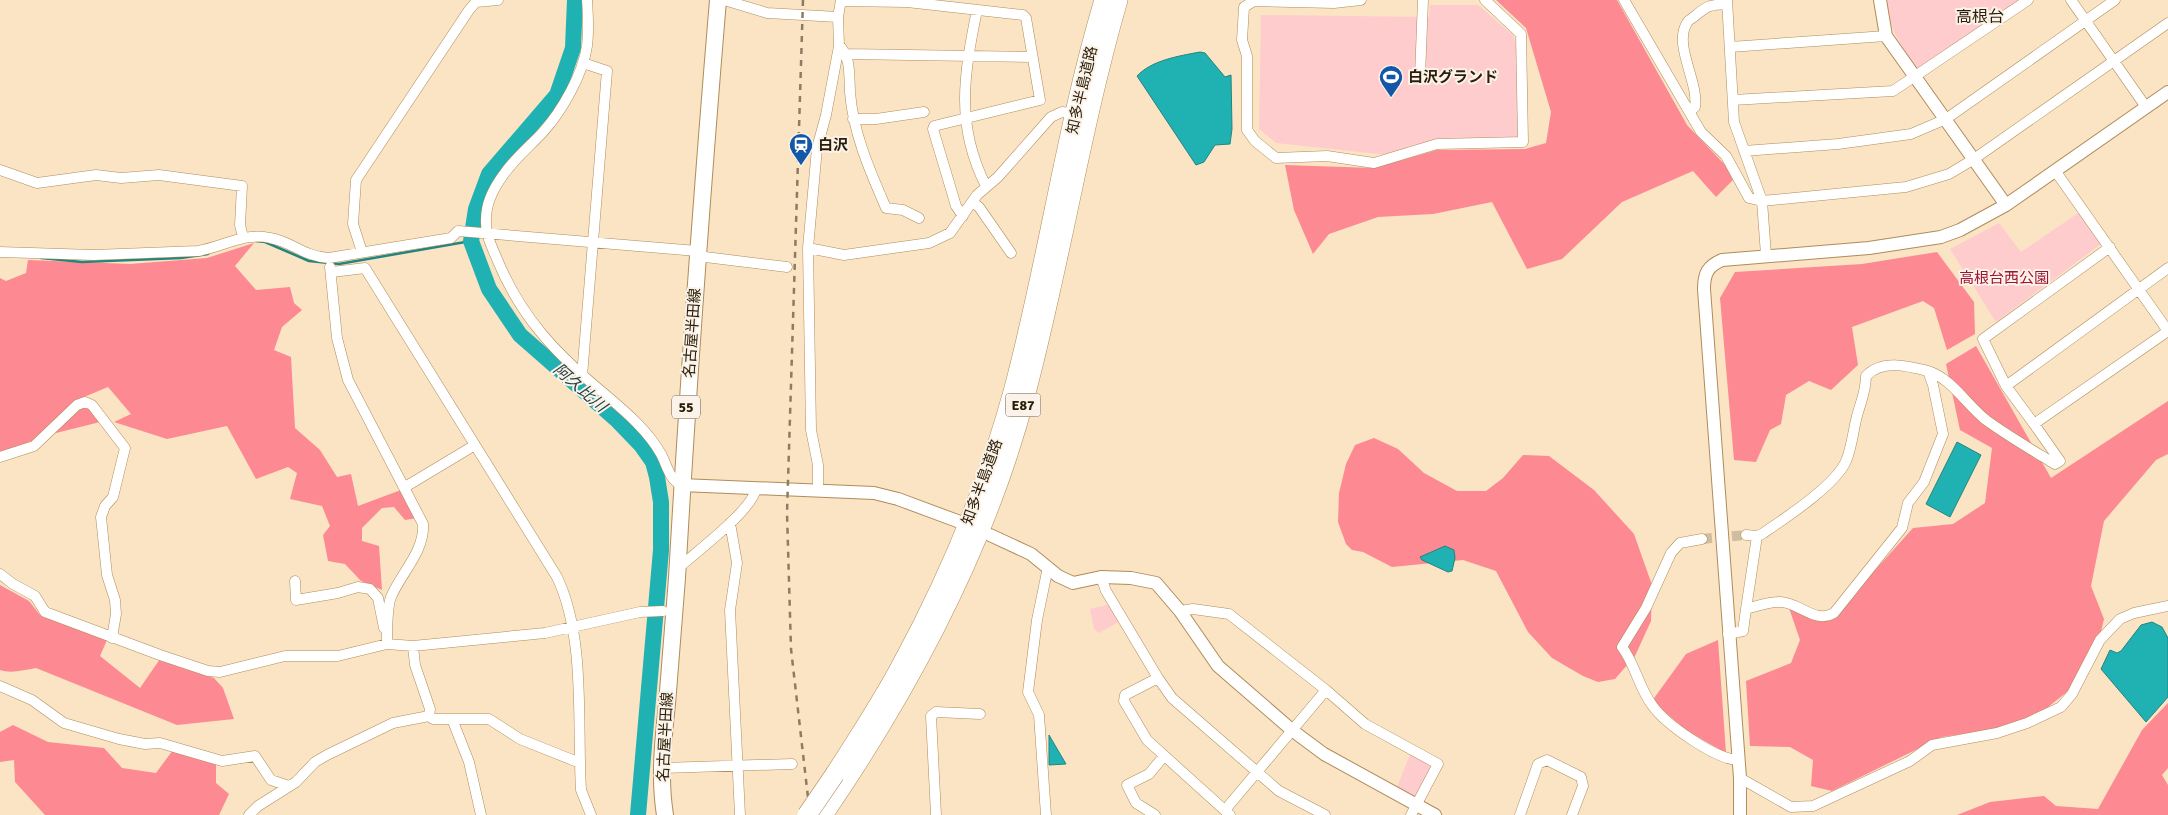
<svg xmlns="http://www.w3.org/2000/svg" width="2168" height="815" font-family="Signika,'Noto Sans JP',sans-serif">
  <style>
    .green { fill: #fecccd }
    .forest { fill: #fd8992 }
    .water { fill: #20b1b3; stroke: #23857f }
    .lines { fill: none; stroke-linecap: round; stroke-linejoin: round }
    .stream { stroke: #23857f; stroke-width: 2.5 }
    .river { stroke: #20b1b3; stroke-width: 16 }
    .minor-tunnel { stroke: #d0bc9e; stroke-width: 10; stroke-dasharray: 10 5; stroke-linecap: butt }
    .minor-casing { stroke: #af8c59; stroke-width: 11 }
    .tertiary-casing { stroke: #af8c59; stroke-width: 14 }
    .primary-casing { stroke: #af8c59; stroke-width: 18 }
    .motorway-casing { stroke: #af8c59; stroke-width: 20 }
    .minor { stroke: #fff; stroke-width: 10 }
    .tertiary { stroke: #fff; stroke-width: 12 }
    .primary { stroke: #fff; stroke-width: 16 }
    .motorway { stroke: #fff; stroke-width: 19 }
    .rail { stroke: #8d7c61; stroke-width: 2.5; stroke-dasharray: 6 6; stroke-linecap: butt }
    .motorway-bridge-casing { stroke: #af8c59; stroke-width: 20; stroke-linecap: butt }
    .motorway-bridge { stroke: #fff; stroke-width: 19 }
    .labels { text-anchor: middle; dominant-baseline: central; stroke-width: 4; stroke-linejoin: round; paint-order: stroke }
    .shield { fill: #fbf3e9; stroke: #695d4b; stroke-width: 1 }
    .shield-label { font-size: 14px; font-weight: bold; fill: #2a1d07 }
    .poi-label { font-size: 15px; font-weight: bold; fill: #2a1d07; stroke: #fbf3e9; text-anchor: start }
    .street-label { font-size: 15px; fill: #2a1d07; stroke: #fbf3e9 }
    .park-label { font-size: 15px; fill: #9f1334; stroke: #fbf3e9 }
    .neighbourhood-label { font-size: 16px; fill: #2a1d07; stroke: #fbf3e9 }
    .water-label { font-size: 16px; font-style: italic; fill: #223e3e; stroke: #fbf3e9 }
  </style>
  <rect width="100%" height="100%" fill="#fae4c4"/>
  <path class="green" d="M1886,0H2029L1922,75C1904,49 1889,33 1886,0Z
    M1430,5H1478L1513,35L1523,66L1524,144H1416L1388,155L1276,143L1259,129L1261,15L1429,17Z
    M2080,212L2101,244L1996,322L1950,249L1999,223L2021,252Z
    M1111,604L1122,620L1099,633L1094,629L1090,609Z
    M1412,750L1438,764L1416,796L1397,787Z"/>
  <path class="forest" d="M1496,0H1617L1687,125L1726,166L1733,180L1716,197L1693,171L1622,202L1562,259L1527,269L1492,202L1433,214L1378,217L1329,234L1313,254L1294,210L1285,165L1374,168L1437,150L1525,149L1546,143L1551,112L1526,28Z
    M254,243L235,266L256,290L290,287L294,303L302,310L282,327L274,350L291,357L295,428L320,450L337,477L351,474L358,506L401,490L417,518L405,520L394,507L382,508L362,528V541L379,546L382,590L361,581L345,564L328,561L323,535L330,526L322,506L290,499L297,473L288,467L256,479L227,426L167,439L114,422L131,414L108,387L84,397L100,422L40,437L17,449L0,453V278L6,281L26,273L28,260L130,264L207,258Z
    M1937,252L1974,302L1975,334L1947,350L1934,308L1923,301L1852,327L1858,365L1831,390L1809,381L1786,395L1781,424L1770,430L1756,462L1734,460L1720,298L1735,272L1862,264Z
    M1976,346L2051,478L2168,401V454L2156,460L2104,521L2091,586L2104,619L2099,640L2068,691L2042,712L1997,729L1942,737L1832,791L1811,786L1813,760L1790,747L1750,746L1746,681L1791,663L1800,640L1789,608L1831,619L1913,528L1953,524L1985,503L1992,448L1960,430L1946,364Z
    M1374,438L1398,449L1424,473L1457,491H1486L1503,478L1523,455L1549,456L1594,490L1634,534L1652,585L1651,621L1635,656L1615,679L1598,682L1583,676L1552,658L1528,632L1496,571L1463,560L1392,567L1363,552L1352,550L1346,544L1338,522L1339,493L1346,464L1355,445Z
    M0,585L29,601L40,615L107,640L100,656L140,688L160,659L214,678L223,688L234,719L177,725L36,668C24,670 11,674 0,670Z
    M1718,640L1726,753L1687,731L1652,701L1686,654Z
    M2168,703V768L2162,775L2168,785V815H1957L1990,802L2044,796L2056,806L2098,809L2142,730Z
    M13,725L48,742L104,748L122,768L156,773L173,750L216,763V783L229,794L219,815H45L15,782L14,760L0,762V732Z"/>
  <path class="water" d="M1200,52L1205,53L1225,77L1231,75L1232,129L1230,144L1215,145L1204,162L1196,165L1137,76C1152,60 1179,56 1200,52Z
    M1957,442L1981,455L1950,517L1926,504Z
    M1445,546L1454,550L1455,558L1452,571L1448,572L1422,560L1420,557Z
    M2152,622L2162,627L2168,638V697L2146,722L2101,669L2110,650L2117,653L2121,651L2141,625Z
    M1049,735L1066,764L1049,765Z"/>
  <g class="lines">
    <path class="stream" d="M256,241L265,242L309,261L339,264L471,241
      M41,258L82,262L181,258L208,254"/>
    <path class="river" d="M575,0L573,48L557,95L489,174L476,209L471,241L489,289L520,335L617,420L641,445L653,462L657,477L661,502V550L638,815"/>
    <path class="minor-tunnel" d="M1702,539L1746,535"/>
    <g class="minor-casing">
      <path id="minor" d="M587,0C588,15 589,31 587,46C583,74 562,111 543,132C530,146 515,158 504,174C495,186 486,203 486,219C485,233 491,245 497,259C521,318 558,356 607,396C627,413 648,431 661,454C667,465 669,479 681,485
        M724,0L767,13L838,17
        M1361,0L1334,3L1254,1L1244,7L1242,40L1247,56V130L1255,141L1276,158L1327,156L1374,163L1437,144L1523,142L1521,34L1485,0
        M1624,0L1701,132L1726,156L1749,198L1762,201L1906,187L1949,174L1974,159L2168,23
        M1727,0L1734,122L1762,201L1766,255
        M2071,0L2146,107
        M841,1L907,2L1023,15L1026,18L1040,100L934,126L933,129L956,206L963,216
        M977,10C964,74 955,125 986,186
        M839,45C851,58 849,74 850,92C853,133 870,171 886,208L903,210L919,218
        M1730,47L1886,36
        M847,54L1032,57
        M1420,76L1423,0
        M1733,100L1893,91L2028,0
        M1690,111L1695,107C1699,82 1673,45 1687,23C1688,20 1693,18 1695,16C1708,5 1710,5 1727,4
        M853,119H876L924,112
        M1744,151L1838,144L1911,134L1946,119L2115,0
        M0,170L37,183L96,175L121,178L159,175L242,186L240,225L243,237
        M2056,172L2168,331
        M972,202L979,207L1011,253
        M2110,247L1983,339L2006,386L2034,424L2168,331
        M808,248L844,255L929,243L950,233L977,195L998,177L1051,117L1062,112L1069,113
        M0,252L94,255L198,251C223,247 244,232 270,238C293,242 302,256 329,258L451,238L458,231L697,251
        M362,252L353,224L356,180L469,10L476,2L498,0
        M697,256L787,267
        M330,267L337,338L348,380L423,524C425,551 401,573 391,597C387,607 387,633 387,644
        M332,272L365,268L557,577C586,638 577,723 581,790L591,815
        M582,376L607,71L583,63
        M2006,386L2168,268
        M0,457L34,446L77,405L85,402L92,405L125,448L113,497L105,506L101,517L107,575L115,600L116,614L112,638
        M405,487L475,445
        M818,490V465L811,430L808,248L817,148L826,115L839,46L838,17L841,0
        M730,523L737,563L730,610L740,815
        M1746,535L1757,536L1762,534C1784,519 1836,485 1846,461C1852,447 1853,431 1857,416C1861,401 1866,391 1866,376C1882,359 1908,366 1928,371
        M1702,539L1680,543L1671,553L1646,608L1622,647C1635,664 1639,688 1652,705C1665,724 1715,759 1738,760
        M677,569C695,553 754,509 756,488
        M0,574L13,584L35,596L45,612L160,655L208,671L220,672L285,656H338L387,644L413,646L545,633L640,612L663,611
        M1101,577L1106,591L1158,678L1125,695L1124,701L1147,740L1230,815
        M295,581L296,600L338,593L358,587L370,589L378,598L384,628
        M1746,609L1757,536
        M1180,611L1193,609L1229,614L1326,690L1365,724L1438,764L1411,815
        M1728,634L1743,631L1746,609C1756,606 1770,601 1781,602C1800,603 1815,624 1834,613L1902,528L1908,503L1924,482L1943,434L1933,385L1928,371C1951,378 1967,405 1986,420C2008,436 2032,450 2055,464L2060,461L2034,424
        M1158,678L1172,698L1279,791L1325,815
        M0,686L32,700L64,723L119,739L145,744L160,743L222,761L255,756L271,780L289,786
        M429,716L433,719H489L520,739L580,763
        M452,719L469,762L481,815
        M662,768L792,764
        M1740,778L1791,807L1813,806L1910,761L1932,745L1997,733L2027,723L2061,707L2072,694L2100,640L2120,619L2134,613L2168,606
        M1225,810L1326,690
        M249,815L258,806L296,782L315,762L327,755L393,723L429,716L430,709L415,665L413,646
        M936,815L931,716L936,712L980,714
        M1046,815L1039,715L1028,692L1037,620L1048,567
        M1155,815L1136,803L1127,785L1149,774L1164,756
        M1520,815L1538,764L1547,760L1581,777L1583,786L1572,815"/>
    </g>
    <g class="tertiary-casing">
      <path id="tertiary" d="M1880,0L1886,36L2006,205
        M681,485L874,493L898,499L960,522
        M990,535L1031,554L1058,576L1073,583L1101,577L1131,578L1156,583L1180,611L1218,666L1293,731L1324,754L1435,815
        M1740,815V778L1704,289C1704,273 1708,266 1722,260L1869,248L1941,237L1960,230L2006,205L2168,92"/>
    </g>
    <g class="primary-casing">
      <path id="primary" d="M665,815C659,778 663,741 667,704C670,662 674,620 677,578C688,385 702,192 718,0"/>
    </g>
    <g class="motorway-casing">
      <path id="motorway" d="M835,774C858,738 882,702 902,664C949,577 988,484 1014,388C1048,260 1066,127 1104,0
        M823,815C912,685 988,543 1027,389C1061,260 1081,128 1118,0"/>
    </g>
    <use href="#minor" class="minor"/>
    <use href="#tertiary" class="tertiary"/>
    <use href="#primary" class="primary"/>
    <use href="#motorway" class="motorway"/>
    <path class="rail" d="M803,0L787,513L791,649L810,815"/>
    <g class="motorway-bridge-casing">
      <path id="motorway-bridge" d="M807,815L835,774"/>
    </g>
    <use href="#motorway-bridge" class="motorway-bridge"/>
  </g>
  <defs>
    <g id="stadium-pin" transform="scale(1.25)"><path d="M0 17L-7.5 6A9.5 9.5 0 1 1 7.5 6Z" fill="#1457a7" stroke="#fbf3e9"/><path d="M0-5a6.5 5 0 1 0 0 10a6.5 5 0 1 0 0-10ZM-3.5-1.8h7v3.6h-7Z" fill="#fff"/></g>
    <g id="station-pin" transform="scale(1.25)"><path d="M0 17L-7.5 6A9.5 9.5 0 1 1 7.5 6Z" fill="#1457a7" stroke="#fbf3e9"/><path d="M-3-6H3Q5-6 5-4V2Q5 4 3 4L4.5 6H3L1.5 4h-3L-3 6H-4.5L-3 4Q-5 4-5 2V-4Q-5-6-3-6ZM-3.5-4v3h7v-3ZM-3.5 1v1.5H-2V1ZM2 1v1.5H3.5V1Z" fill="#fff"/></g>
  </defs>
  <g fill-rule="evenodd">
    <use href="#stadium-pin" x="1391" y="77"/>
    <use href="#station-pin" x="801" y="145"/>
  </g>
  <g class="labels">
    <g class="shield">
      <rect x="1005.5" y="393.5" width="35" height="23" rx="4"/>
      <rect x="672" y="395.5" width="28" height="23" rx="4"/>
    </g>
    <g class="shield-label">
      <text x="1023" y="405">E87</text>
      <text x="686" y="407">55</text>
    </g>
    <g class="poi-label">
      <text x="1408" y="77">白沢グランド</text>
      <text x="818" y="145">白沢</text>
    </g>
    <g class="street-label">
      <text transform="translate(1082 90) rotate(-77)">知多半島道路</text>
      <text transform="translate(692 333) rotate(-86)">名古屋半田線</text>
      <text transform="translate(982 482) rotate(-70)">知多半島道路</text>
      <text transform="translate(665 737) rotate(-87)">名古屋半田線</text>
    </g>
    <g class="park-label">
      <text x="2004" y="278">高根台西公園</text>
    </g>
    <g class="neighbourhood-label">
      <text x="1980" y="17">高根台</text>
    </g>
    <g class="water-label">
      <text transform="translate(580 388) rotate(41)">阿久比川</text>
    </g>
  </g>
</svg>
